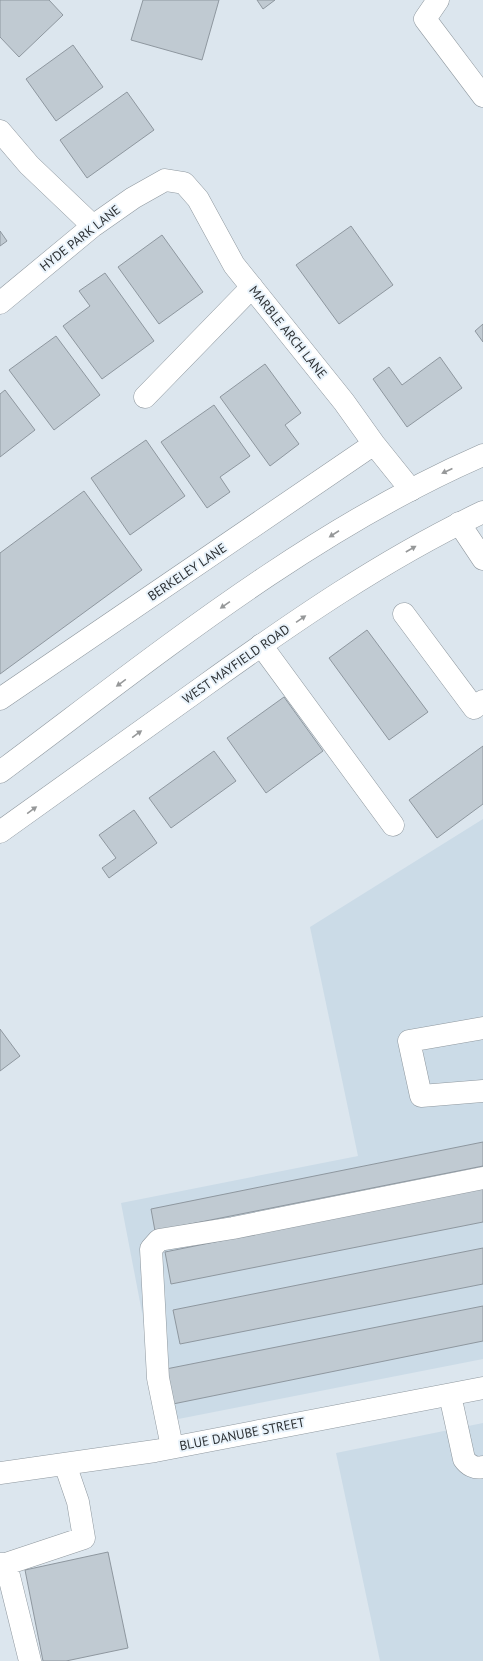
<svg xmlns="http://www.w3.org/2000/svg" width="483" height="1661" font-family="'PT Sans',sans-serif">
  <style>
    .built { fill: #cbdbe7 }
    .building { fill: #c0cad2; stroke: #8e979f }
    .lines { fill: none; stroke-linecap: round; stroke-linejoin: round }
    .minor-casing { stroke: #8f989f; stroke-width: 23 }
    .major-casing { stroke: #8f989f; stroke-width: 23 }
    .minor { stroke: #fff; stroke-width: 22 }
    .major { stroke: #fff; stroke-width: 22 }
    .oneway { fill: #969899 }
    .labels { text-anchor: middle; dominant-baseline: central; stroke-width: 4; stroke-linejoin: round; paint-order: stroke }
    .street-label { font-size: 13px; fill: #2c3033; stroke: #e9f3fb }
  </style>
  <rect width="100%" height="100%" fill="#dce6ee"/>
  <path class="built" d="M483,819V1359L163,1422L121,1203L358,1156L310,927Z
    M483,1423V1661H380L336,1453Z"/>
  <path class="building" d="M0,0H49L63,15L19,57L0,37Z
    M143,0H219L202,60L131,40Z
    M257,0H275L263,9Z
    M73,45L103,87L56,121L26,79Z
    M127,92L154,130L87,178L60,140Z
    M351,226L393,285L339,324L296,265Z
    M0,231L7,241L0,246Z
    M162,235L203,292L159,324L118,267Z
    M105,273L154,341L102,379L63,326L90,306L79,291Z
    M483,324V342L475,331Z
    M56,336L100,395L54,430L9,370Z
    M440,357L462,388L407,427L373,379L389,367L402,385Z
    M265,364L301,413L285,425L299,444L270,466L220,397Z
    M5,390L35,430L0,457V394Z
    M214,405L250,456L220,477L230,492L207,508L161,442Z
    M146,440L185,496L130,535L91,478Z
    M84,491L142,570L0,674V553Z
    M367,630L428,712L389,740L329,658Z
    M284,697L323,751L266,793L227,738Z
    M483,746V804L437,838L409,800Z
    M214,751L236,781L171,828L149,798Z
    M134,810L157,843L109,878L102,868L116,858L99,835Z
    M0,1029L20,1056L0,1071Z
    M483,1142V1166L155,1231L151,1209Z
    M483,1188V1222L171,1284L165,1252Z
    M483,1248V1284L180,1344L173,1310Z
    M483,1306V1341L168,1405L161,1370Z
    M108,1552L128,1648L66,1661H43L25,1570Z"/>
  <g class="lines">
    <g class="minor-casing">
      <path id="minor" d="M438,0L425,19L483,96
        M0,131L29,165L93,226
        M0,303L93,226L133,198L165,180L184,183L198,199L234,265L344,402L374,444L411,490
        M145,397L252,287
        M459,523L483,559
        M404,614L474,708L483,701
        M261,645L393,825
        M0,699L374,444
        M483,1028L409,1041L421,1096L483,1091
        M450,1395L464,1459C468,1465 475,1469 483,1467
        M172,1447L158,1378L151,1249L159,1240L233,1228L483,1178
        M0,1473L155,1451L483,1388
        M0,1564H6L30,1661
        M6,1564L84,1538L78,1502L65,1464"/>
    </g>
    <g class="major-casing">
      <path id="major" d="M0,772C153,658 308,531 483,455
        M0,832C68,784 136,735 204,686C293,622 384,559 483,512"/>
    </g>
    <use href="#minor" class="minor"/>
    <use href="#major" class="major"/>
  </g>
  <defs><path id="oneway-solid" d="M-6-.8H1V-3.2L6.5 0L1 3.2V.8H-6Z"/></defs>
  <g class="oneway">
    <use href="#oneway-solid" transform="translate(447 471) rotate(155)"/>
    <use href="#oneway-solid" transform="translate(334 534) rotate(147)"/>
    <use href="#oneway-solid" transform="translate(411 549) rotate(-30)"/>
    <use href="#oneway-solid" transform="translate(225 605) rotate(145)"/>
    <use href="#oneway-solid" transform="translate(301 619) rotate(-34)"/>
    <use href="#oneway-solid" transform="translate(121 683) rotate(144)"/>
    <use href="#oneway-solid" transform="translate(137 734) rotate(-36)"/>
    <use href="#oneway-solid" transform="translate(32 810) rotate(-36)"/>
  </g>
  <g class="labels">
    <g class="street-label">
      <text transform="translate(80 238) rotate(-38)">HYDE PARK LANE</text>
      <text transform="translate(288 332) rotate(51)">MARBLE ARCH LANE</text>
      <text transform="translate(187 572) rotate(-34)">BERKELEY LANE</text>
      <text transform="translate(236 664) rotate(-35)">WEST MAYFIELD ROAD</text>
      <text transform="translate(242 1434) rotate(-11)">BLUE DANUBE STREET</text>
    </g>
  </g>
</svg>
